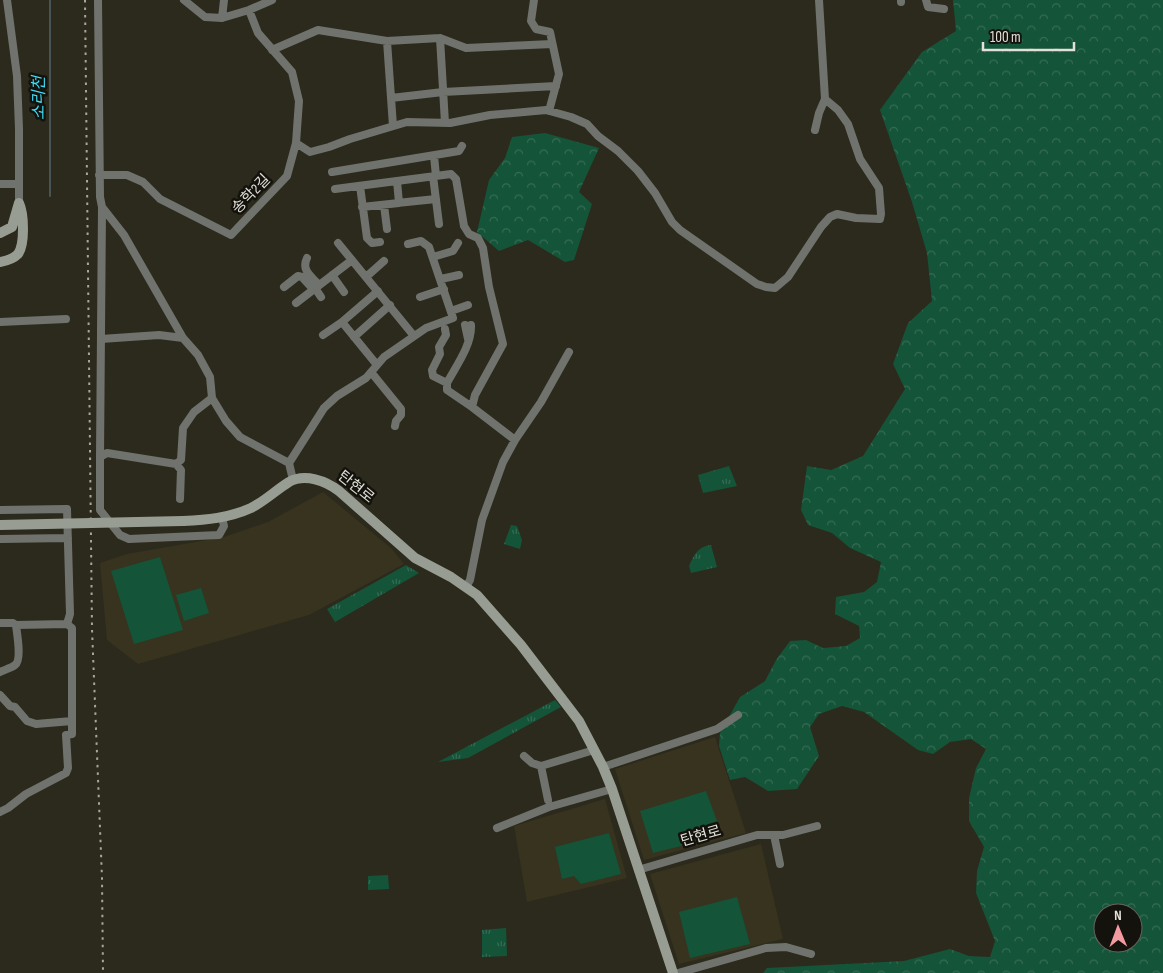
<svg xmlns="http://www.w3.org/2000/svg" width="1163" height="973" font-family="'Sofia Sans Condensed','Noto Sans KR',sans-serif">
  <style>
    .built { fill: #37331f }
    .forest { fill: url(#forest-crowns); fill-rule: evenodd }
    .park { fill: url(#park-tufts) }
    .pitch { fill: #145439 }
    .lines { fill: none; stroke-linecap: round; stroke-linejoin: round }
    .stream { stroke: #4b5454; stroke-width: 2 }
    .street { stroke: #70736d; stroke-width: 8 }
    .secondary { stroke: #989d93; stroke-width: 10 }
    .rail { stroke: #a9a79d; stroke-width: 2; stroke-dasharray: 2.5 5; stroke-linecap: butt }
    .secondary-bridge { stroke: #989d93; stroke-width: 10 }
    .labels { text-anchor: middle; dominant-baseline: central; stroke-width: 5; stroke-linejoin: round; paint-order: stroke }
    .street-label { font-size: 15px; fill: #e2e0d8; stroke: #13120c }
    .water-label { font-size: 16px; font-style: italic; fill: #40def9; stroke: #13120c }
  </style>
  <defs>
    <pattern id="forest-crowns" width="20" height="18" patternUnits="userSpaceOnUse" patternTransform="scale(1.25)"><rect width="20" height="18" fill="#145439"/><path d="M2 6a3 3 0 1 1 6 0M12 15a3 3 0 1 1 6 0" fill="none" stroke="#366c55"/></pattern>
    <pattern id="park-tufts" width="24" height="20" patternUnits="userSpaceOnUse" patternTransform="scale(1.25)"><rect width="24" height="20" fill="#145439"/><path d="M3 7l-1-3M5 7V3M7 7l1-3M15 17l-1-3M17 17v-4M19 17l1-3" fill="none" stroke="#366c55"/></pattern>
  </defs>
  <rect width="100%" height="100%" fill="#2c2a1c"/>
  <path class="built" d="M323,492L392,549L404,564L309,615L138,664L107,640L100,563L127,554L224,537L268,522Z
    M715,737L746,833L644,860L615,769Z
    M605,799L627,878L527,902L514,826Z
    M761,844L783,939L679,964L650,874Z"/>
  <path class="forest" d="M953,0H1163V973H763L767,968L904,961L950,949L969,956L990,957L995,941L976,893L977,871L984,847L969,821V798L976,768L986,749L971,739L950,742L933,754L918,750L864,712L842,706L819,714L810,727L819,756L797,789L768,791L745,777L730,780L719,746L720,733L740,697L765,681L776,660L790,641L806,640L823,648L846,646L860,638L859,626L835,614L836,597L864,592L877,582L881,562L850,548L832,533L808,525L801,510L807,466L831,470L863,456L905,389L893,364L908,323L932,301L927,253L912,202L880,110L922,52L956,31ZM1103,913H1133V943H1103Z
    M545,133L599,148L579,192L592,204L574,260L565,262L528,240L499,251L477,232L489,180L505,158L512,137Z"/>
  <path class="park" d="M729,466L737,486L703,493L698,475Z
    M511,525L517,526L522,540L520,549L504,544Z
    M711,545L717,567L691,573L689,566C694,555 698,546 711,545Z
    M406,565L419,573L335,622L327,609Z
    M555,700L561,707L468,758L438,762Z
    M388,875L389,889L368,890V876Z
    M506,928L507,956L482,957V930Z"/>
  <path class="pitch" d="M160,557L183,630L134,644L111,571Z
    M201,588L209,613L184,621L176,595Z
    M706,791L717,821L708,824L713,838L653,853L640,811Z
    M609,833L621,874L581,884L574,876L562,879L555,847Z
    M737,897L750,944L690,958L679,912Z"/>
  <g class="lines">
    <path class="stream" d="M50,196V0"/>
    <path class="street" d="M7,0L17,76L19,129V203
      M98,0L100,197L102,207L124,235L183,338L198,355L210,377L212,398L226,421L240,437L289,463
      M184,0L205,17L222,18
      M224,0L222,18L249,10L272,0
      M534,0L531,21L536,29L550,32L559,74L549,111
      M901,0V2
      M926,0L928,7L944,9
      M440,38L445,123
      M387,41L393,126
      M272,50L318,30L387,41L440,38L466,48L552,44
      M391,98L443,92L556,86
      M815,130L819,113L825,99L819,0
      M296,143L310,152L329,147L350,139L407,122L450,123L490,115L546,110L571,117L587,124L598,136L618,151L638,171L655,193L672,222L680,230L757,284L766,287L775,288L788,277L821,227L830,217L837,214L856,218L880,219L881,214L879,188L860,159L848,124L838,110L825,99
      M434,156L436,176
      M332,172L459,151L462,146
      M99,175H127L143,182L160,199L231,235L287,176L296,143L299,101L292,72L258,33L249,10
      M433,176L439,224
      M0,184H19
      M360,186L367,238L372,243L380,242
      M335,189L451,174L456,179L464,226L469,234L478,238L483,248L489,287L503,344L475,395L472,407L515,440
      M397,203L436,199
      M384,205L387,229
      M362,207L399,203L397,181
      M338,243L414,336
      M433,257L453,251L458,243
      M307,258C301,270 311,276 319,285
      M332,275L344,292
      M366,277L384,261
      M441,279L459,275
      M284,287L298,276L302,277L313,289
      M315,288L321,297
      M420,297L444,289
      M296,303L352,260
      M451,311L468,305
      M0,322L66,319
      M465,325L468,339
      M471,325C472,345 456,366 447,383V390L472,407
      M445,329L446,335L439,347L440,354L432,370L433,376L447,383
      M323,335L342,322
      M354,337L390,305
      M101,339L159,335L183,338
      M377,365L342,322L378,291
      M371,372L401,409V415L396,421L395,426
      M212,398L194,412L183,428L181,460L176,464L107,453L100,457V510L120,535L129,539L219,535L224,526L222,517
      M100,457L102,207
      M176,464L181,470L180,499
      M293,480L289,463L324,408L337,396L366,378L384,357L426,328L453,318L429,247L421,241L408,244
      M0,510L67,509L70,614L67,624
      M0,539L68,538
      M466,587L470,580L482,520L503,462L515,440L541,402L569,352
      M0,623H13L16,625L67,624L72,628V734L66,735L68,768L66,773L26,794L8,808L0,812
      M0,672C4,670 11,668 15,665C22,660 17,634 16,625
      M0,695L10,706L15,707L27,721L36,724L72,721
      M524,756L532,763L541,766L594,750
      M541,766L548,800
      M603,767L717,729L738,715
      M497,828L549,807L612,789
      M774,835L780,864
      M638,870L757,835H783L817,826
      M678,973L766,948L786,947L811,954"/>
    <path class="secondary" d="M0,233L12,227L19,203C24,214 25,244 18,254C13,259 6,261 0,262
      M183,521C206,520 229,518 251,508C265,501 276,490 289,482C305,473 326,481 339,491L415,558L451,577L477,595L521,645L579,721L603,767L612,789L673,973"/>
    <path class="rail" d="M85,0L92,629L102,878L103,973"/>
    <path class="secondary-bridge" d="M0,525L183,521"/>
  </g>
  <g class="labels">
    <g class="street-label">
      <text transform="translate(251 194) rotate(-46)">송학2길</text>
      <text transform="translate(356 487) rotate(39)">탄현로</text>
      <text transform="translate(701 836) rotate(-16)">탄현로</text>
    </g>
    <g class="water-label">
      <text transform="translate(39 98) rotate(-90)">소리천</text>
    </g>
  </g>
  <g transform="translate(1118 928) rotate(359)"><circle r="24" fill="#13120c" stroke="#66645e"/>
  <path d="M0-4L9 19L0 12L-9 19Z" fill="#f49aa1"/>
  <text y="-8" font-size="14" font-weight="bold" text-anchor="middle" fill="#e2e0d8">N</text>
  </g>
  <path d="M983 42v8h91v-8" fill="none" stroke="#e2e0d8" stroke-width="2.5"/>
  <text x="990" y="42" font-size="15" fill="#e2e0d8" stroke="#13120c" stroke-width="4" paint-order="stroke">100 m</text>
</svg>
